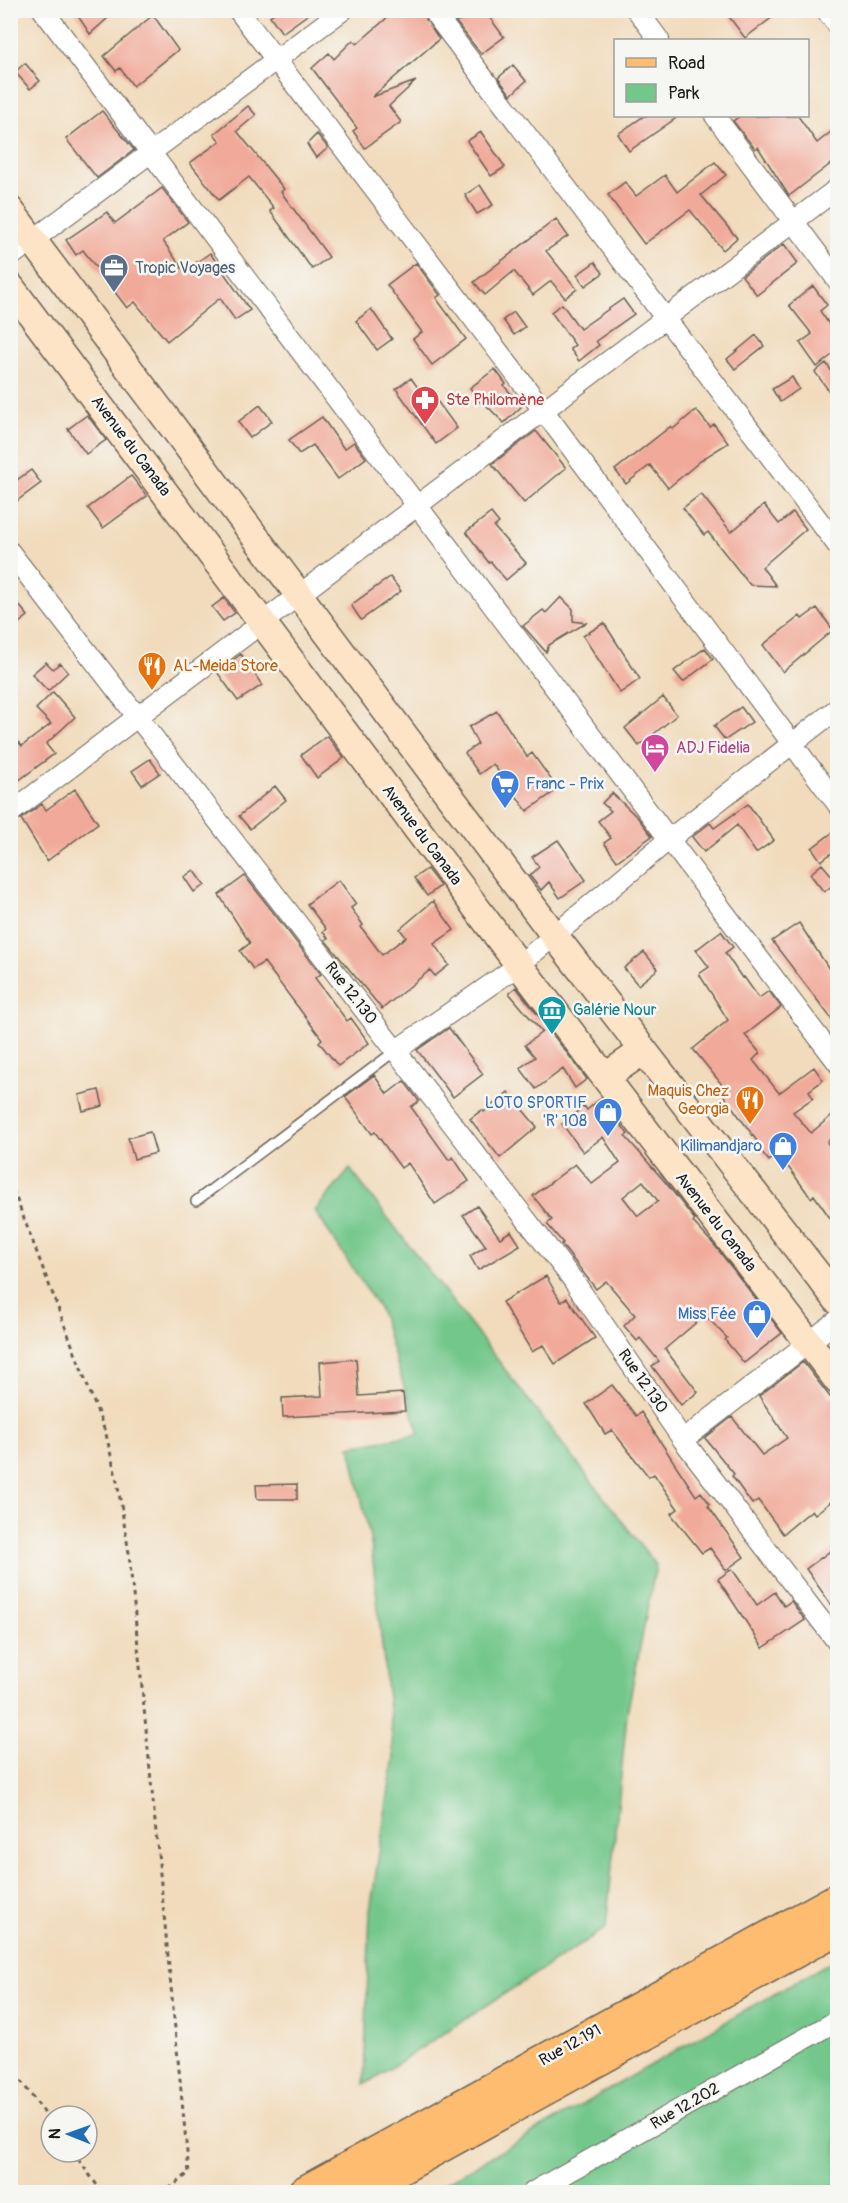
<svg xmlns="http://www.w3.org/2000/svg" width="848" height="2203" font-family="Pangolin,sans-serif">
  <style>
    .green { fill: #73c78b; stroke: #487254; stroke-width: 1.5 }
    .building { fill: #f1aa9a; fill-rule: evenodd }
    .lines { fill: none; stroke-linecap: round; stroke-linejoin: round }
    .lane-casing { stroke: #675f54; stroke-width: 12 }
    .street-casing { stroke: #675f54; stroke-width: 22 }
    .secondary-casing { stroke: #675f54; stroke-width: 30 }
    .primary-casing { stroke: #675f54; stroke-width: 33 }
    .path { stroke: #675f54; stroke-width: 3; stroke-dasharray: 4.5 4.5; stroke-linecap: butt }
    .lane { stroke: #fff; stroke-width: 9 }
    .street { stroke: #fff; stroke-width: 20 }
    .secondary { stroke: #fee4c6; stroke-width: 27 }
    .primary { stroke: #fdbc70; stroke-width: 30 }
    .labels { text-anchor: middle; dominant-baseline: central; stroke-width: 5; stroke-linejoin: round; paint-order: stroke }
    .service-label { font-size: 16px; fill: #4e5e75; stroke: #f6f6f2; text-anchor: start }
    .health-label { font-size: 16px; fill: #be3a42; stroke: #f6f6f2; text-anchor: start }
    .street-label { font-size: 16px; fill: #1c1c1c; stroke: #f6f6f2 }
    .food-label { font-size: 16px; fill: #c56008; stroke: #f6f6f2; text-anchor: start }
    .hotel-label { font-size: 16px; fill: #b23c85; stroke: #f6f6f2; text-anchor: start }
    .shop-label { font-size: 16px; fill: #366cbe; stroke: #f6f6f2; text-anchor: end }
    .culture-label { font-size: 16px; fill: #0d838f; stroke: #f6f6f2; text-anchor: start }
  </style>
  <rect width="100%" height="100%" fill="#f6f6f2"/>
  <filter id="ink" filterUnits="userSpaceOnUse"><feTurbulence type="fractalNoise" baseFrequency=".0167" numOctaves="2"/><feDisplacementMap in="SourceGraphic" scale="12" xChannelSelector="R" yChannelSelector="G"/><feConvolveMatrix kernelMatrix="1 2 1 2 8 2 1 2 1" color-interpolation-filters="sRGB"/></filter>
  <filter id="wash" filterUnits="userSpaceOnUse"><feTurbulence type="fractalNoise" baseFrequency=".008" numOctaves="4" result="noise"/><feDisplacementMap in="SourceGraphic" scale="24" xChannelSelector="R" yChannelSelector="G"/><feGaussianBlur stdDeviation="1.35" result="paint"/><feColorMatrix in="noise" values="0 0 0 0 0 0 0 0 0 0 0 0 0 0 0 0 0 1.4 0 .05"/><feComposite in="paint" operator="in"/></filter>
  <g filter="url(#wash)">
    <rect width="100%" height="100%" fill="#f1dbbc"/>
    <path class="green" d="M350,1169L656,1565L627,1714L606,1928L364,2085L370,1911L394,1756L371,1543L350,1446L419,1434L380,1310L315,1211Z
      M837,1958V2192H430Z"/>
    <g id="blocks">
      <path class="building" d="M74,10H103L109,17L90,34Z
        M278,10H314L282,33L270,16Z
        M396,10H420L439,39L372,97L416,81L389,106L401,122L365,148L353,131L357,128L312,68L329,53L334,59L353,40L357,44Z
        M480,10H484L504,37L481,54L456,22Z
        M724,10H782L745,38Z
        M153,15L178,50L133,86L120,68L116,71L104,56Z
        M25,63L40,81L30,89L15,72Z
        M513,65L526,81L511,95L498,78Z
        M248,106L256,115L237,131L284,189L281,192L329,257L312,269L270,211L274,208L249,177L219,200L190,163L220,141L214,134Z
        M102,111L134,150L97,178L66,139Z
        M644,116H679L629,151L618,134Z
        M740,116H798L817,143L837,127V159L789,196L758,147L755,149L733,121Z
        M481,132L505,167L491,176L467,141Z
        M317,134L328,148L316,158L307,144Z
        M715,162L726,175L701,195L737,238L723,250L690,210L644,244L608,195L625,182L636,196L665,175L677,192Z
        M480,185L493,205L477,214L465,195Z
        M162,188L188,222L163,241L184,271L210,253L250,310L235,320L220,298L167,341L135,302L127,308L83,250L76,255L66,240L107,212L115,223Z
        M556,219L568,236L546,251L577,289L565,298L551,281L533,295L514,271L485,295L474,282Z
        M784,244L798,263L757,295L742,276Z
        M595,262L603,273L585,286L577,275Z
        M416,263L440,295L436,298L466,339L432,365L413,339L422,332L387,285Z
        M813,286L827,305L820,311L837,336V351L817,367L800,343L812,334L789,305Z
        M623,299L634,314L596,341L599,345L579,361L570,349L575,345L551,312L562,304L580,329Z
        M371,309L392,339L377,350L356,321Z
        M514,312L525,327L514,335L503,320Z
        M756,335L764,346L735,369L727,359Z
        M826,363L837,379V402L815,372Z
        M495,369L506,384L504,386L522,406L504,423L483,402L481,403L470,388Z
        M792,377L799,389L780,402L772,389Z
        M411,378L423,395L429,390L457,428L436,444L396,389Z
        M260,405L272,421L250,438L238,422Z
        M696,410L710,427L714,424L728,443L704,458L668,488L650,465L626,484L615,470L671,426L673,429Z
        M87,415L106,440L86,454L68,429Z
        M322,417L344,449L354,442L366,458L338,479L313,445L299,454L289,440Z
        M536,431L566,468L524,503L492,464Z
        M31,470L41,483L10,506V485Z
        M131,476L147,496L103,528L88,508Z
        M701,494L731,532L764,505L779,524L793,512L806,529L762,567L776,586L750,585L708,532L704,535L683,508Z
        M491,513L499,523L494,527L526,563L506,580L491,562L489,563L466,532Z
        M390,577L401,591L361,620L351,605Z
        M10,594L28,616L10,630Z
        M561,597L573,609V621L586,623L549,645L546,652L523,626L543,610L546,613Z
        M224,598L235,613L223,621L212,607Z
        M817,608L833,630L783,672L763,645L800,616L802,619Z
        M604,623L640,679L620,693L583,636Z
        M705,648L713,659L683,682L674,671Z
        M241,654L262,685L238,701L217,672Z
        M46,662L53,669L60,663L68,672L48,691L32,674Z
        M53,692L75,717L46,744L54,754L10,787V733L22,746L51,724L36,709Z
        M663,697L677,715L639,746L625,728Z
        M741,707L752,722L725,740L714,726Z
        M497,711L527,757L532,753L558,789L527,811L493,764L479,774L465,753L478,744L469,727Z
        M327,736L344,758L317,778L301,755Z
        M150,759L160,773L142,785L132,771Z
        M275,786L286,800L250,829L239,816Z
        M75,789L98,823L47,861L21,819L42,804L46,810Z
        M612,793L638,818L652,836L617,861L604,843L611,838L598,821L611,811L602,803Z
        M748,804L774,840L756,853L737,825L704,852L692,837L710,823L714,828Z
        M837,829V849L821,861L812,848Z
        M558,840L586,880L560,898L549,882L541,890L530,876L539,867L532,857Z
        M822,864L837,882L824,892L810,874Z
        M427,869L440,886L427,896L414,878Z
        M194,870L205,885L194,892L184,877Z
        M245,876L321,974L315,978L347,1021L351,1018L369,1043L338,1066L319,1042L322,1039L264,962L253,969L240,951L250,943L219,895Z
        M339,880L356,904L351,908L363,925L361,927L382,955L406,937L400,929L433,901L454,930L434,944L449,965L435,976L430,970L382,1009L325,940L328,938L323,932L326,929L307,904Z
        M799,923L837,981V1026L772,941Z
        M721,931L733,947L725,953L742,978L744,977L759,998L769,991L781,1007L745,1035L760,1053L753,1060L779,1093L814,1067L823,1080L809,1091L813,1098L793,1112L811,1133L837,1111V1133L827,1142L837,1158V1228L814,1195L811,1198L778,1153L769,1161L757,1146L759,1144L720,1090L724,1087L693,1049L728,1020L699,974L709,967L696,950Z
        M644,952L658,969L638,985L624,968Z
        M516,987L587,1079L575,1088L563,1069L536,1089L520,1068L535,1057L525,1045L542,1032L509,993Z
        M449,1028L483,1074L453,1097L417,1050Z
        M374,1075L387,1094L404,1081L419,1101L411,1107L449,1160L453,1157L469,1181L435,1204L408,1163L401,1168L375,1132L372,1134L345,1097Z
        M99,1090L103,1106L83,1111L79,1095Z
        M508,1092L537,1127L500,1158L470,1119L482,1110L484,1112Z
        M601,1098L628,1134L625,1136L666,1183L695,1220L693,1222L716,1247L782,1333L744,1363L725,1340L727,1338L705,1315L665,1349L698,1392L681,1405L652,1366L659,1361L640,1338L637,1341L624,1326L635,1315L606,1281L596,1289L561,1244L563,1243L547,1224L552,1220L533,1196L575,1164L592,1184L620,1163L603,1137L583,1152L562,1124L584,1106L587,1110ZM643,1181L658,1201L638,1216L623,1197Z
        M150,1132L156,1153L134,1159L128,1138Z
        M477,1206L500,1238L511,1231L520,1245L478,1270L470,1256L486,1246L463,1215Z
        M546,1276L561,1302L567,1298L595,1338L555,1364L543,1345L532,1352L502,1302Z
        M356,1359L359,1396L403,1393L405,1411L283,1417L282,1398L322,1396L320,1362Z
        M803,1362L830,1397L837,1396V1497L815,1514L812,1510L783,1534L758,1500L752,1504L732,1476L734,1474L705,1438L732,1417L762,1455L787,1438L759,1396Z
        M612,1385L636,1416L641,1412L696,1496L701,1492L710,1504L708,1506L744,1557L726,1570L710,1548L702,1553L671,1514L678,1509L654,1474L649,1477L612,1430L605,1434L586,1404Z
        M297,1484V1499H257L256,1485Z
        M837,1546V1613L806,1569Z
        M732,1569L757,1605L775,1592L784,1606L791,1601L805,1620L763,1648L718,1579Z"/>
    </g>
  </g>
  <g filter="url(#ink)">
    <use href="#blocks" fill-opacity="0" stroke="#675f54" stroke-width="1.5"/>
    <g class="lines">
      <g class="lane-casing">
        <path id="lane" d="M196,1201L395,1051"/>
      </g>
      <g class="street-casing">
        <path id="street" d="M43,10L838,1063
          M238,10L543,410L838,805
          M432,10L838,546
          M637,10L659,40
          M826,10L838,26
          M715,116L838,281
          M10,257L343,10
          M10,552L573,1280L683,1440L838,1643
          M10,813L838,188
          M395,1051L519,965L667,841L838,708
          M683,1440L838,1320
          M533,2192L838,2020"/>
      </g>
      <g class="secondary-casing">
        <path id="secondary" d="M10,210L554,935L838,1301
          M10,286L519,965L838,1381
          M605,1077L643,1051"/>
      </g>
      <g class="primary-casing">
        <path id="primary" d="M303,2192L838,1898
          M359,2192L838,1929"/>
      </g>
      <path class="path" d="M10,1182L106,1434L117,1481L129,1553L189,2173L165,2192
        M10,2066L51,2122
        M73,2152L102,2192"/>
      <use href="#lane" class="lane"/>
      <use href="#street" class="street"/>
      <use href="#secondary" class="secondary"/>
      <use href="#primary" class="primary"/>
    </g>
  </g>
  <defs>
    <g id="office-pin" transform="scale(1.5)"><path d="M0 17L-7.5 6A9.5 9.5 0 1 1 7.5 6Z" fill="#5c6f8a" stroke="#f6f6f2"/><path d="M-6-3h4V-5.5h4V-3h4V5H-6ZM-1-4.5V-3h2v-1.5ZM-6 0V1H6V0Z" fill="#fff"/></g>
    <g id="pharmacy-pin" transform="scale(1.5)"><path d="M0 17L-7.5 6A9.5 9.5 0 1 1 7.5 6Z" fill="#e0444e" stroke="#f6f6f2"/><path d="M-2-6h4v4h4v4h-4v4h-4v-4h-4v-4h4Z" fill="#fff"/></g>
    <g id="restaurant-pin" transform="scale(1.5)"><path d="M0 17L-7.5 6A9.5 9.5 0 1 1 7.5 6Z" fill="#e8710a" stroke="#f6f6f2"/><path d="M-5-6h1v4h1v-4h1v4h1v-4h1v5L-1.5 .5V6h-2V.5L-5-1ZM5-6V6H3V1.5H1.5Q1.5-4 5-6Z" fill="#fff"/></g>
    <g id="hotel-pin" transform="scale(1.5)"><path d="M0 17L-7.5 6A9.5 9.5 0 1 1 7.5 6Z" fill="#d1479c" stroke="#f6f6f2"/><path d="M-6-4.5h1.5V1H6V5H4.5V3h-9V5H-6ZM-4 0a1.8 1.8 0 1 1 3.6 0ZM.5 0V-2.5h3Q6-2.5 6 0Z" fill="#fff"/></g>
    <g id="supermarket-pin" transform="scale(1.5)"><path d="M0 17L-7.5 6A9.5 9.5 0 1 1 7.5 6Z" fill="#3f7fe0" stroke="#f6f6f2"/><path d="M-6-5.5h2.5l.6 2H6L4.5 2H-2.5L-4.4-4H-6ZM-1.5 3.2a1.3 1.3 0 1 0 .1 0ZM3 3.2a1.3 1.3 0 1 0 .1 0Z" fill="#fff"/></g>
    <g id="museum-pin" transform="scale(1.5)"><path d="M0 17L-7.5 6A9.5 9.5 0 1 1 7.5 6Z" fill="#0f9aa8" stroke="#f6f6f2"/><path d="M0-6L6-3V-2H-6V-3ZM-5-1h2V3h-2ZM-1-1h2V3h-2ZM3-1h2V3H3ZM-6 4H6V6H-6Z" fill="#fff"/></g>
    <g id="shop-pin" transform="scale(1.5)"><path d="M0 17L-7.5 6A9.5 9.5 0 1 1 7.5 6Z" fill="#3f7fe0" stroke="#f6f6f2"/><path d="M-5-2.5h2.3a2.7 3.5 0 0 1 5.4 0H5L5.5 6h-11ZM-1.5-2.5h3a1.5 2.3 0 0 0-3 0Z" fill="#fff"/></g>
  </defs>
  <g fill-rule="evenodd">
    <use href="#office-pin" x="114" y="268"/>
    <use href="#pharmacy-pin" x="425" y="400"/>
    <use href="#restaurant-pin" x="152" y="666"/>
    <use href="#hotel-pin" x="655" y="748"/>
    <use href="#supermarket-pin" x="505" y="784"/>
    <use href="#museum-pin" x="552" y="1010"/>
    <use href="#restaurant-pin" x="750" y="1100"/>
    <use href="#shop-pin" x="608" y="1112"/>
    <use href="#shop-pin" x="783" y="1146"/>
    <use href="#shop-pin" x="757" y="1314"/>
  </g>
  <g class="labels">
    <g class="service-label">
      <text x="135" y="268">Tropic Voyages</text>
    </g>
    <g class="health-label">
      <text x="446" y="400">Ste Philomène</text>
    </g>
    <g class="street-label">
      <text transform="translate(131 446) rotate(53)">Avenue du Canada</text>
      <text transform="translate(422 835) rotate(53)">Avenue du Canada</text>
      <text transform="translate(351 993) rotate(52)">Rue 12.130</text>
      <text transform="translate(716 1222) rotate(52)">Avenue du Canada</text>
      <text transform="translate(643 1381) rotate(55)">Rue 12.130</text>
      <text transform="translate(570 2045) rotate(-29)">Rue 12.191</text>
      <text transform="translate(685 2106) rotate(-30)">Rue 12.202</text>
    </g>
    <g class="food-label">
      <text x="173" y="666">AL-Meida Store</text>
      <text x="729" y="1091" text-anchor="end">Maquis Chez<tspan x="729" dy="18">Georgia</tspan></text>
    </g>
    <g class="hotel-label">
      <text x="676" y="748">ADJ Fidelia</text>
    </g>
    <g class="shop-label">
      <text x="526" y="784" text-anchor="start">Franc - Prix</text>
      <text x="587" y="1103">LOTO SPORTIF<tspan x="587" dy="18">'R' 108</tspan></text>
      <text x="762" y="1146">Kilimandjaro</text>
      <text x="736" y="1314">Miss Fée</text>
    </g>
    <g class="culture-label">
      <text x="573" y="1010">Galérie Nour</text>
    </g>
  </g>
  <rect width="848" height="2203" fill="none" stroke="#f6f6f2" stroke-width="36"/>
  <rect x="614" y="39" width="195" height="78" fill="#f6f6f2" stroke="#9f9f9c" stroke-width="1.5"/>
  <rect x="626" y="58" width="30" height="9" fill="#fdbc70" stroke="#9f9f9c" stroke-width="1.5"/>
  <text x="668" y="69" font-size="18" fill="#1c1c1c">Road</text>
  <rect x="626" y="84" width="30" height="18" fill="#73c78b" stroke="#9f9f9c" stroke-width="1.5"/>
  <text x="668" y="99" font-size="18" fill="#1c1c1c">Park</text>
  <g transform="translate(69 2134) rotate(271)"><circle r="28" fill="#f6f6f2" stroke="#9f9f9c" stroke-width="1.5"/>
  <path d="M0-4.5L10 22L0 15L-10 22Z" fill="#1f6fb2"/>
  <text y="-9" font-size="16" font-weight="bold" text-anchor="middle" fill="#1c1c1c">N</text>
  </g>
</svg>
